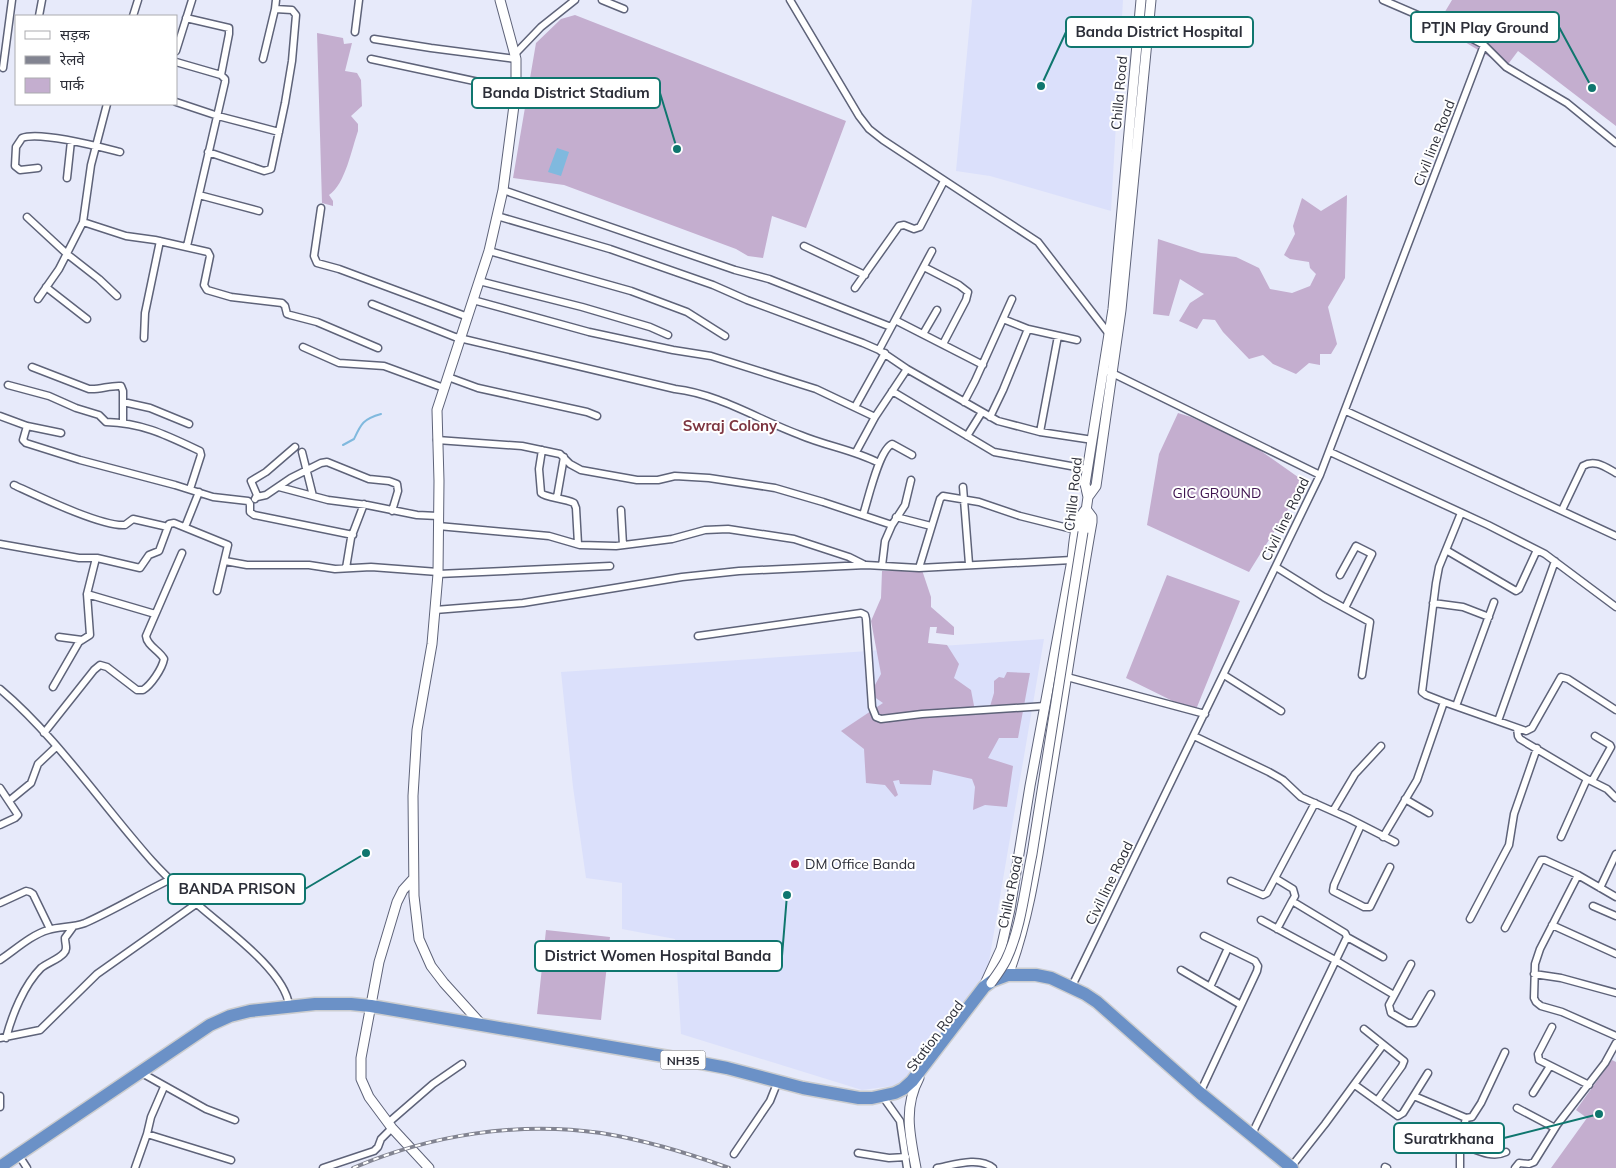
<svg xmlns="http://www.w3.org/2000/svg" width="1616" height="1168" font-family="Mulish,'Noto Sans Devanagari',sans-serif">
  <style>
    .built { fill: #dbe0fb }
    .green { fill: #c4aecf }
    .water { fill: #80b9de }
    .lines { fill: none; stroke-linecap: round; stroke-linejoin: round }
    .stream { stroke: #80b9de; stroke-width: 2 }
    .street-casing { stroke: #5e6379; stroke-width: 9 }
    .secondary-casing { stroke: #5e6379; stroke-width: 11 }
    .highway-casing { stroke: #cccdcf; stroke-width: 15 }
    .street { stroke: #fff; stroke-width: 6 }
    .secondary { stroke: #fff; stroke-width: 9 }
    .highway { stroke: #6b91c7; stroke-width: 12 }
    .rail-casing { stroke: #828491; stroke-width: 4 }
    .rail { stroke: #fff; stroke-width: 2; stroke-dasharray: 5.5; stroke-linecap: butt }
    .secondary-bridge-casing { stroke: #5e6379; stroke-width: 11; stroke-linecap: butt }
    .secondary-bridge { stroke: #fff; stroke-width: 9 }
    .poi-dot { fill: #b52347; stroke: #fff; stroke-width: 2 }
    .labels { text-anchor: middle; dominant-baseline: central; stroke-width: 4; stroke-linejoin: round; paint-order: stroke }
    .shield { fill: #fff; stroke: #6b6d74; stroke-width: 1 }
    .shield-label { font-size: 12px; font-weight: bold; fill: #2c2e38 }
    .street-label { font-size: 14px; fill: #2c2e38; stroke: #fff }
    .park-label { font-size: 14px; fill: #3f1450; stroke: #fff }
    .poi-label { font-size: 14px; fill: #2c2e38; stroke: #fff; text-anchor: start }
    .neighbourhood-label { font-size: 15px; font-weight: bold; fill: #7d3540; stroke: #fff }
    .leader { fill: none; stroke: #0f766e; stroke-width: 2 }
    .callout-dot { fill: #0f766e; stroke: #fff; stroke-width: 2 }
    .callout { fill: #fff; stroke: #0f766e; stroke-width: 2 }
    .callout-label { font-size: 15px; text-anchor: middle; font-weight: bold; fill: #2c2e38 }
  </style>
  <rect width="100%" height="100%" fill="#e7eafa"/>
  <path class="built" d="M972,0H1123L1111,211L990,176L956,171Z
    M1044,639L987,973L900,1085L862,1090L681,1034L675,939L622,929V883L586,878L573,787L561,672Z"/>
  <path class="green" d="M1452,0H1616V126L1518,51L1506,67L1437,25Z
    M575,15L846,121L806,228L772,216L763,258L748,256L736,249L564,185L513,178L536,43L561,19Z
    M317,33L343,38L344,44L352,43L345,71L357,73L361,80L362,106L351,116L358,124V131C352,148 345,185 329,195L333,201V206L322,203Z
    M1347,195L1345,278L1328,307L1337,344L1331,354H1320V365L1309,363L1296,374L1273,364L1263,355L1249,359L1223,332L1215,320L1203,319L1197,329L1179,321L1190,303L1204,294L1180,279L1169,316L1153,314L1158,239L1201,253L1236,257L1259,268L1270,289L1292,293L1310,286L1316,274L1310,268L1309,262L1290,259L1284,255L1295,234L1293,226L1302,198L1321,211Z
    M1178,413L1191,417L1251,444L1305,482L1249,572L1147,525L1159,454Z
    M922,570L931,597V607L954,627V635L936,633L937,627H930L928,643L947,645L959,664L954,678L971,690L975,711L988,713L994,693V681L999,677L1004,678L1007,672L1030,673L1018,738H999L988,758L1013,766L1007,807L985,805L973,810L975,787L972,779L933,770L931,785L900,784L899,780L893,781L898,795L895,797L885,785L866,783L864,749L841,731L883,703L870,694L881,674L871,621L881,598L882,571Z
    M1167,575L1240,601L1195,712L1126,678Z
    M546,930L610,937L601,1020L537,1014Z
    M1612,1060L1616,1062V1168H1551L1587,1118L1576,1110Z"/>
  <path class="water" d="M557,148L569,152L561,176L548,172Z"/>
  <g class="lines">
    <path class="stream" d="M343,445L354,439C361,424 363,419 381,414"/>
    <g class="street-casing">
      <path id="street" d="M602,0L624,9
        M790,0L859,116L869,129L883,140L1038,242L1109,334
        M1383,0L1471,38L1484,45L1506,67L1567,103L1616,143
        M39,16L42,0
        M133,16L138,0
        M186,18L229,28V34L221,75
        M355,32L359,0
        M374,39L431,48L516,59
        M176,51L192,0
        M515,54L541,27L575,0
        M263,59L275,9L276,0
        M371,59L516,90
        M176,62L221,75L225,79V82L187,246
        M3,68L12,0
        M176,102L218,116L279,132
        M208,152L264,171L271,169L285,103L292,61L296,15L292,10L275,9
        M38,168L20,170L15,166L16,147L22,138C40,131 100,147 120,152
        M67,178L71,141
        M503,190L735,270L769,279L891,327
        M199,195L259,211
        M321,208L314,256L317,263L339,269L468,317
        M497,216L610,249L713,285L747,300L863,343L879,350L907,369L998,421L1040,432L1093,440
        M27,217L67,254L99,279L117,296
        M83,222L126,236L155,240L208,252L210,256L204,285L207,290L231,297L282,303L285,306L287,314L290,315L317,322L378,348
        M804,246L865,275
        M489,251L631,291L687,312L725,336
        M924,267L959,285L968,292L966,300L943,344
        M479,281L582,307L650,327L668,335
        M46,287L87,319
        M855,288L899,226L904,225L914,229L920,227L944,181
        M38,299L59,269L83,222L91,165L107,104
        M473,300L589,332L673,350L711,356L816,389L875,417
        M372,304L455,337L675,389C719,394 759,420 800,435C826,446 854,450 879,463
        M1003,319L1028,329L1077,340
        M895,320L983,365
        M923,334L937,310
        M144,338L145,313L160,241
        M303,347L339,363L384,366L444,388
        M879,350L932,251
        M32,367L89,389C100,390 110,385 121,386L123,391V422
        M1108,371L1320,475
        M448,377L478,388L587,412L597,416
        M8,385L49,396L76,408L99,415L106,422C143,423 166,435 200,451L201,455L190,489
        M892,391L994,452L1087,469
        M123,402L150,408L189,424
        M964,402L975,381L1012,299
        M855,407L885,353
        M1346,411L1616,536
        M0,416L27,426L61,433
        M990,417L1003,390L1028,329
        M27,426L23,440L26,443L80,460L175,485L213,497L248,501L250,504V512L254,515L353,535
        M1040,432L1058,336
        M967,436L982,412
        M437,440L522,446L560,454L570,464L581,470L637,480H658L675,476L709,478L775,488L823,502L892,525
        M542,450L539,469L541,493C546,498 564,498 574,503L576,508L578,544
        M302,452L313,496
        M856,452L875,417L907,369
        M1330,452L1488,525L1545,554L1616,607
        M14,485C38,496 102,527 125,525L133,519L168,527
        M279,487L328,500L367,505L417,515L438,516
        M963,487L969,564
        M257,497L266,495L291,478L321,463L327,462L369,479L389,481L397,484L398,491L392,511
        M557,497L564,457
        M255,499L257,495L251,481L266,472L295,447
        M621,510L623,545
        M1562,510L1583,466C1595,459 1605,467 1616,473
        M1461,513L1439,567L1436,583L1422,692L1426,695L1444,702L1526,731L1532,728L1561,677L1568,679L1616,710
        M863,515C868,500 879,450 892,444L912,455
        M896,517L931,526
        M438,526L549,536L580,545L616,546L672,539L705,530L728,529L794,539L849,557L863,564
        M185,527L199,492
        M0,544L79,558H97L140,568L149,555L159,551L169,524L174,523L228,545L217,591
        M1446,550L1516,591L1519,589L1537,550
        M96,558L87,594L155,614
        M225,561L247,565H309L335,569L371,567L438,572
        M882,566L885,541L892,525L905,505L911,480
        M1276,567L1324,597L1370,622L1362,675
        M346,568L351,538L364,504
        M919,568L1072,560
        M438,574L610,566
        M1340,575L1356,546L1372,554L1345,608
        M1433,603L1463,607L1489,617
        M435,610L523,603L682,577L739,571L866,565L919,568L940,499L943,496L979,502L1020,516L1076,530
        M698,636L861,613L865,615L866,619L872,707L876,717L881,719L922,714L1045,706
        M59,637L82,640
        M1224,675L1281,711
        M1067,677L1205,714
        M53,687L79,642L90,635L87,594
        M0,689C57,737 102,805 152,861C171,882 194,902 216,920C239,939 285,975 289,1005
        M1456,706L1494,602
        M1498,721L1555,561
        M1517,728L1518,736L1520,739L1587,779L1607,789L1616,798
        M44,733L94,670L100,665L107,667L137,690H143C151,685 162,669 164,659C159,650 147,646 146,636L182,553
        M1194,736L1269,772L1283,780L1301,797L1348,818L1395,842
        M1592,781L1611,747L1610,745L1595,736
        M0,788L18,815L15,818L0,825
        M1405,799L1429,813
        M9,801L31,783L38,764L56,747
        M1333,811L1355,774L1381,746
        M1361,825L1334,885L1333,891L1364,907H1370L1390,867
        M1383,837L1417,780L1444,702
        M1561,837L1587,779
        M1578,875L1540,949L1535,964L1534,998L1536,1002L1541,1006L1562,1012L1616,1036
        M1231,881L1263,895L1267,893L1275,878
        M1600,888L1616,854
        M0,903L26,891L30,892L33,894L50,929
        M1593,906L1616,916
        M1470,919L1509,845L1514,814L1537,748
        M1261,920L1335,960L1394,995
        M1552,925L1616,954
        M1505,928L1541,860H1545L1578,875L1616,897
        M1277,929L1292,901
        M1347,937L1383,957
        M0,960C15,950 31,935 48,930C61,926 72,928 85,923C114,910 142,893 171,879
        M1411,964L1389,1005L1391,1013L1408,1023H1414L1431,994
        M1181,970L1241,1005
        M1534,974L1561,978L1616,993
        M1072,986L1320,475L1484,45
        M1210,987L1228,948
        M1552,1027L1538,1054L1539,1060L1589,1085
        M1364,1029L1404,1061L1402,1066L1377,1101
        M0,1038L40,1030L97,974L196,904
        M6,1038C12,1015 24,985 41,968C48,962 58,960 64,953C68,949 65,944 65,938L73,927
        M140,1072L206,1109L235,1120
        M1355,1085L1398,1116L1403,1113L1428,1073
        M1200,1093L1257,971L1258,966L1255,961L1204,936
        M1533,1093L1550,1066
        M0,1096V1107
        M1414,1096L1466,1118L1472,1117L1481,1103L1505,1052
        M883,1097L900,1121L907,1168
        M1517,1108L1555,1128
        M388,1123L433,1084L462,1064
        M147,1134L231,1160
        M1252,1134L1347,937L1345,933L1292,901L1295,896L1293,889L1275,878L1315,803
        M1460,1144C1475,1149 1491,1159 1506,1152
        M858,1153L889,1158L906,1157
        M18,1154L27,1168
        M734,1154L770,1101L778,1081
        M1291,1167L1325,1124L1383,1045
        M1385,1167L1387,1168
        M135,1168L147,1134L151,1117L164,1087
        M323,1168L374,1151L378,1147L381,1139L392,1128
        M937,1168C953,1165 979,1156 993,1168
        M1460,1168V1144L1466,1118
        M1515,1168L1519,1163L1529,1164L1534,1162L1557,1125L1605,1063L1616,1043"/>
    </g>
    <g class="secondary-casing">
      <path id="secondary" d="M1088,497L1096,486L1121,310L1151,0
        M1083,532L1088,497L1085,484L1113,309L1141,0
        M413,879L403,890L397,902L379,962L361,1058V1079L369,1097L392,1128L429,1168
        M984,986L1001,949L1010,909L1030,786L1072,560C1074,543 1074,522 1086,509L1092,517V522C1076,612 1063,703 1048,793C1038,854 1030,917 1008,975
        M482,1025L444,983L431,966L419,939L414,896L413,796L417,730L432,644L438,574L439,481L437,410L489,251L503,190L516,90V59L500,0
        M916,1168C910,1136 903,1108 919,1078"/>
    </g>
    <g class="highway-casing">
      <path id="highway" d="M0,1167L210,1025L230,1016L250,1011L315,1004H351L371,1006L669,1057L727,1068L803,1088L859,1098H872L895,1093L903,1089L912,1081L984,987L992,981L1008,975H1036L1051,978L1085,994L1097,1002L1200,1093L1292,1168"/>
    </g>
    <use href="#street" class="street"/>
    <use href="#secondary" class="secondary"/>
    <use href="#highway" class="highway"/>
    <g class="rail-casing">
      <path id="rail" d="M353,1168C430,1135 517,1121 601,1133C644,1140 688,1153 729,1168"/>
    </g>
    <use href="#rail" class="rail"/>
    <g class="secondary-bridge-casing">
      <path id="secondary-bridge" d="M991,983C996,976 1002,968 1006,960C1021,929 1025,887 1032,854L1083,532"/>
    </g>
    <use href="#secondary-bridge" class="secondary-bridge"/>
  </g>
  <circle class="poi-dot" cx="795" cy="864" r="5"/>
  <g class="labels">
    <rect class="shield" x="660.5" y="1050.5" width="45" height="19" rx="4"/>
    <g class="shield-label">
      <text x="683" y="1060">NH35</text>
    </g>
    <g class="street-label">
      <text transform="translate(1119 93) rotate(-85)">Chilla Road</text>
      <text transform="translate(1434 143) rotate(-69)">Civil line Road</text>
      <text transform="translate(1073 494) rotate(-84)">Chilla Road</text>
      <text transform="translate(1285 519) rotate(-64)">Civil line Road</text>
      <text transform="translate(1109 883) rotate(-64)">Civil line Road</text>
      <text transform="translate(1010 892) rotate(-78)">Chilla Road</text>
      <text transform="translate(935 1036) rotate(-53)">Station Road</text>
    </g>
    <g class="park-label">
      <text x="1217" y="493">GIC GROUND</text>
    </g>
    <g class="poi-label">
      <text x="805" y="864">DM Office Banda</text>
    </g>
    <g class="neighbourhood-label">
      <text x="730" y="425">Swraj Colony</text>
    </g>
  </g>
  <path class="leader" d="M1592 88L1559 27M1041 86L1066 32M677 149L660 93M366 853L305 889M787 895L782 956M1599 1114L1504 1138"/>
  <g class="callout-dot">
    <circle cx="1592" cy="88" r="5"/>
    <circle cx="1041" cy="86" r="5"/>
    <circle cx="677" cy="149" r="5"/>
    <circle cx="366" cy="853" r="5"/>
    <circle cx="787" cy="895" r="5"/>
    <circle cx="1599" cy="1114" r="5"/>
  </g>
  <g class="callout">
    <rect x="1411" y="12" width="148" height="30" rx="5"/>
    <rect x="1066" y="17" width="187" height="30" rx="5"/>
    <rect x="472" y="78" width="188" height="30" rx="5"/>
    <rect x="168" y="874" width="137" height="30" rx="5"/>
    <rect x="535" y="941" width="247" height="30" rx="5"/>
    <rect x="1394" y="1123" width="110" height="30" rx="5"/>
  </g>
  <g class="callout-label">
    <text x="1485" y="33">PTJN Play Ground</text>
    <text x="1159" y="37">Banda District Hospital</text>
    <text x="566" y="98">Banda District Stadium</text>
    <text x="237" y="894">BANDA PRISON</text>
    <text x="658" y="961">District Women Hospital Banda</text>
    <text x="1449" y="1144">Suratrkhana</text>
  </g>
  <rect x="15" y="15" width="162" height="90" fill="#ffffff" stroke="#ababaf"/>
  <rect x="25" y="31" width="25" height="8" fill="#ffffff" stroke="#ababaf"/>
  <text x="60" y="40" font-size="15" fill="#2c2e38">सड़क</text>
  <rect x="25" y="56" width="25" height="8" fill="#828491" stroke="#ababaf"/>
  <text x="60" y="65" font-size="15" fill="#2c2e38">रेलवे</text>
  <rect x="25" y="78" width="25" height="15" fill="#c4aecf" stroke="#ababaf"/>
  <text x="60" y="90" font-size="15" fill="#2c2e38">पार्क</text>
</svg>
